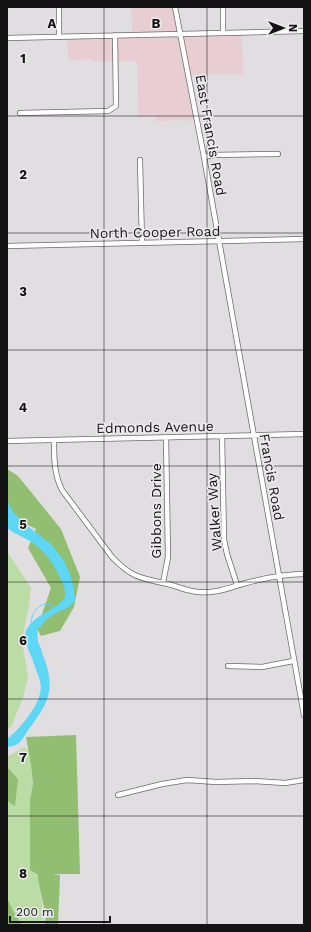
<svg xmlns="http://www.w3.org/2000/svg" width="311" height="932" font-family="'Work Sans',sans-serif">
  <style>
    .commercial { fill: #e8ced2 }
    .green { fill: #bcdca6 }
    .forest { fill: #91be71 }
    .water { fill: #5dd7f5 }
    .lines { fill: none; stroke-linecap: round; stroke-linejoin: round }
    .stream { stroke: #5dd7f5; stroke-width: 1 }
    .minor-casing { stroke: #6c6a6c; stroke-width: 6 }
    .minor { stroke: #fff; stroke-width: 4.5 }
    .grid { fill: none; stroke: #141314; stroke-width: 1; stroke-opacity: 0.55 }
    .labels { text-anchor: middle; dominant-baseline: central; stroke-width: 3; stroke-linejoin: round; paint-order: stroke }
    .street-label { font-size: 14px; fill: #141314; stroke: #eeebee }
    .grid-label { font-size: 13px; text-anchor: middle; font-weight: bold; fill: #141314; stroke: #eeebee; stroke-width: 3; stroke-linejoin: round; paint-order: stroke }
  </style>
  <rect width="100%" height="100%" fill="#e1dee1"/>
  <path class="commercial" d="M131,7H175L197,120L155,121V116L138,117L137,61L93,62V59L68,60L67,37L132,34Z
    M242,32L243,74L189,75L181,34Z"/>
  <path class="green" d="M7,551L31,588L29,604L22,641L28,677L23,698L17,712L12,726L7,729Z
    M24,747L30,753L33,787L35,873L40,882L44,925H7V757Z"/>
  <path class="forest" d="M7,469L18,476L61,529L80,577L74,607L60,631L41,636L35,625L41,617L51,588L28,548L36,529L18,520L7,505Z
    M76,735L80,874H52L60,875L58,925H44L46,917L37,874L30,870V801L33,784L31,765L26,737Z
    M7,767L18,779L15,806L7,801Z
    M7,898L13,911L22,925H7Z"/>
  <path class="water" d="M7,501C10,505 11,510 15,514C23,523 34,531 43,538C63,553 74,575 75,600C71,608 60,610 53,615C47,618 43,624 38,629C36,640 40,648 44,658C56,690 48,703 29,729C23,738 19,747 7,747V738H10C23,723 45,701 40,681C38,674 35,667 33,661C30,652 24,643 25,635C28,615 63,608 65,596C66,588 61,580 58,573C53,563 45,552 36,545C27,538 16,535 7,528Z"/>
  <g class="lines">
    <path class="stream" d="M47,541L51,544L52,548
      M31,624C31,611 42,599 54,606
      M39,645L42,653
      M7,739L13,734"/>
    <g class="minor-casing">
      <path id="minor" d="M59,7V36
        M175,7L204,157L304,715
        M223,7V32
        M7,38L304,31
        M20,113L108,111L116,106L115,35
        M204,157L213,155L278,154
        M140,160L142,243
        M7,246L304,239
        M222,436L224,540L227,554L237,585
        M7,441L304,434
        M54,441C54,458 54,474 62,490L112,557C130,576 139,578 163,583C175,585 186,591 198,592C215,594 231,587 246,583C265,578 285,574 304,574
        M163,583L168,557L166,438
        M228,666L262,667L293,661
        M118,795L162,784L187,780L216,782L254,781L285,783L304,780"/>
    </g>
    <use href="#minor" class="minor"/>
  </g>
  <path class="grid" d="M104,7V925M207,7V925M7,116H304M7,233H304M7,350H304M7,466H304M7,582H304M7,699H304M7,816H304"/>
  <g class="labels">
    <g class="street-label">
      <text transform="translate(211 135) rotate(80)">East Francis Road</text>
      <text transform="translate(155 232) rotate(-1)">North Cooper Road</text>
      <text transform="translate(155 427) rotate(-1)">Edmonds Avenue</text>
      <text transform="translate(272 477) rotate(80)">Francis Road</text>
      <text transform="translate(156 511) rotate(-90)">Gibbons Drive</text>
      <text transform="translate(214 512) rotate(-94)">Walker Way</text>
    </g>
  </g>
  <g class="grid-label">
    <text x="52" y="28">A</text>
    <text x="156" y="28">B</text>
    <text x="23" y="63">1</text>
    <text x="23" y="179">2</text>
    <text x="23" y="296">3</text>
    <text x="23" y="412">4</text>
    <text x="23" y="529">5</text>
    <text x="23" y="645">6</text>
    <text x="23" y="762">7</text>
    <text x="23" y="878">8</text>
  </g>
  <rect width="311" height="932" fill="none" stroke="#141314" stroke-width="16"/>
  <g transform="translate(283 28) rotate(90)" stroke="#eeebee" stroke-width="3" paint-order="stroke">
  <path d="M0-3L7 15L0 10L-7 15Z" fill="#141314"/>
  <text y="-6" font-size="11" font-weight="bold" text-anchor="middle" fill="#141314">N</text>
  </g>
  <path d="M10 916v6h100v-6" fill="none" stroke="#141314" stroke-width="2"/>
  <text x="16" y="916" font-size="12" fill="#141314" stroke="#eeebee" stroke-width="3" paint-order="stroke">200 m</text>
</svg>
